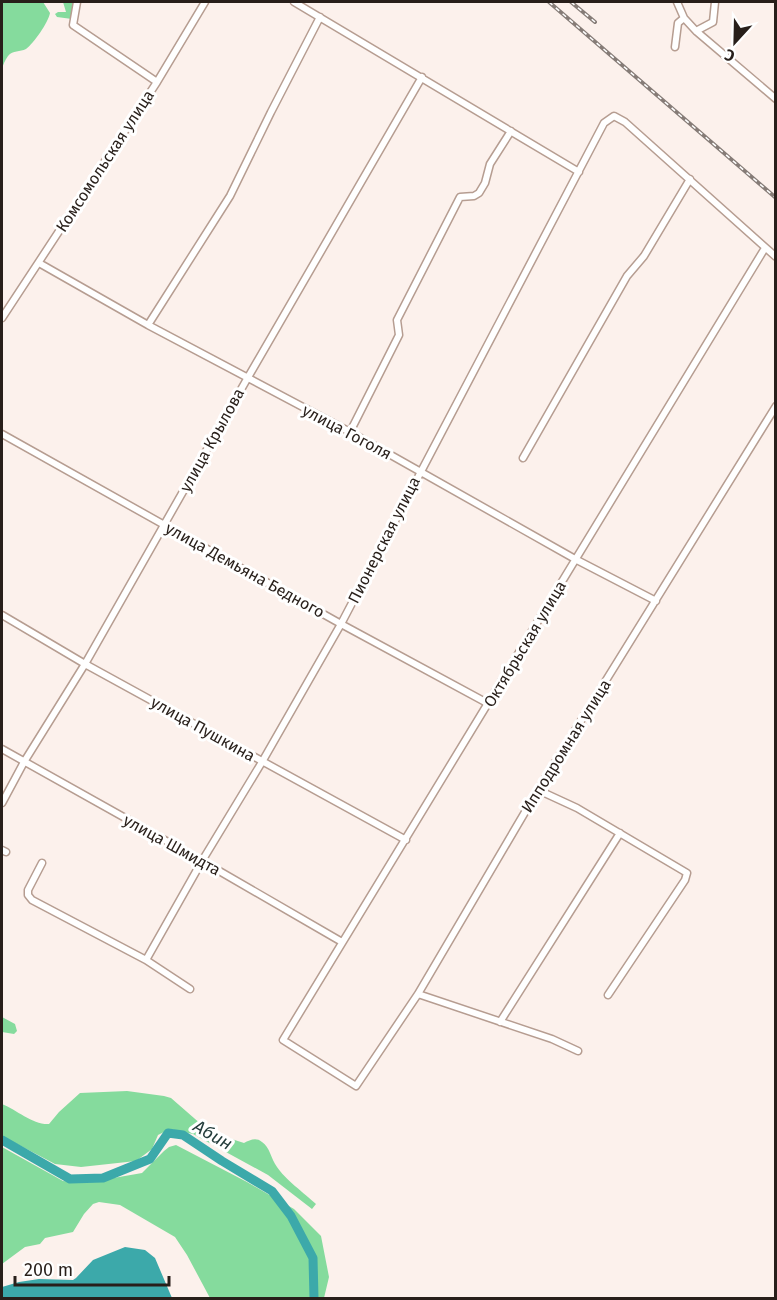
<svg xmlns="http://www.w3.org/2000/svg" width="777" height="1300" font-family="'Fira Sans',sans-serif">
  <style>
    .forest { fill: #85db9d }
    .water { fill: #3ca9aa }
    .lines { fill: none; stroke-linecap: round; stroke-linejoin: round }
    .river { stroke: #3ca9aa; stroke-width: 9 }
    .minor-casing { stroke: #b69d91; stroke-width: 9 }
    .minor { stroke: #fff; stroke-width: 6 }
    .rail-casing { stroke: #867c77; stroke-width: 4 }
    .rail { stroke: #fff; stroke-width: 1.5; stroke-dasharray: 4.5; stroke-linecap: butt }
    .labels { text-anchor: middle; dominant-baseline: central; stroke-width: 6; stroke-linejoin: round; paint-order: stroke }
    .street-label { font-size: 16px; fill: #281f1a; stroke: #fff }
    .water-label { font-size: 18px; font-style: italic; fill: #243d3c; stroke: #fff }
  </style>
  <rect width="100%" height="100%" fill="#fcf1ec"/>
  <path class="forest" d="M2,2H43L50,13C48,23 34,43 26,49C20,52 13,50 8,56C5,60 3,65 2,69Z
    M63,2H75L72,19L57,17L55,14L58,12H66Z
    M2,1017L15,1024L17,1031L14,1034L2,1032Z
    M127,1091L164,1096L171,1098L210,1132L244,1143C250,1140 256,1137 262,1142C270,1147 271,1159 277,1167C284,1178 305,1194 316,1204L312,1209L268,1175L193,1134L170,1129L158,1135L152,1149L136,1161L81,1167L55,1164L2,1136V1104C17,1110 33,1125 49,1124L59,1112L80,1093Z
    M176,1145L247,1182L294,1209L321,1236L329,1277L324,1298H210L187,1255L175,1237L120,1205L99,1202L93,1204L84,1214L73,1232L45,1238L40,1244L25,1247L2,1264V1147L63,1181L85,1183L142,1173L164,1151L169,1147Z"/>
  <path class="water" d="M125,1247L145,1250L155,1258L172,1298H2V1287L19,1282L39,1279L73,1280L76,1278L93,1260Z"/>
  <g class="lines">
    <path class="river" d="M2,1140L70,1179L103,1178L150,1159L168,1133L183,1135L222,1161L272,1191L291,1216L313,1258L314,1298"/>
    <g class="minor-casing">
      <path id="minor" d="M77,2L73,25L157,82
        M294,2L579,172
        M677,2L684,18L696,31L776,99
        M696,31L713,22L715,2
        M675,47L678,23L684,18
        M765,248L283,1040L356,1086L418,994L538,790L776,406
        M39,263L148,325L350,432L575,559L656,601
        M2,318L157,82L205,2
        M148,325L230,196L271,112L320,17
        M350,432L399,335L397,320L460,197L474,196L479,193L485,183L490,164L511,131
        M2,434L341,624L489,704
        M523,458L627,276L644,256L690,179
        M2,615L85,664L406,840
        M2,749L202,861L342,942
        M538,790L577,808L687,873L685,880L608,995
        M2,803L24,762L85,664L247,379L422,77
        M2,850L6,852
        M42,863L28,890V895L32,900L146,960L190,989
        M146,960L202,861L262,762L341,624L604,123L614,116L625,122L776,257
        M418,994L552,1039L578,1051
        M500,1022L620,833"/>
    </g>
    <use href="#minor" class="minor"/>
    <g class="rail-casing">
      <path id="rail" d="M549,2L776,198
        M571,2L595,22"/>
    </g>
    <use href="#rail" class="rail"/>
  </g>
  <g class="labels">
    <g class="street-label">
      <text transform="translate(105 161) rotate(-57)">Комсомольская улица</text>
      <text transform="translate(347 432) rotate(28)">улица Гоголя</text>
      <text transform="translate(212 440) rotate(-61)">улица Крылова</text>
      <text transform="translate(384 540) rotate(-63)">Пионерская улица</text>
      <text transform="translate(245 570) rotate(29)">улица Демьяна Бедного</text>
      <text transform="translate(525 644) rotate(-59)">Октябрьская улица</text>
      <text transform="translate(203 729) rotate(29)">улица Пушкина</text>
      <text transform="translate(566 746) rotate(-58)">Ипподромная улица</text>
      <text transform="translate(172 845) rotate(29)">улица Шмидта</text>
    </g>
    <g class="water-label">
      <text transform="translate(213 1135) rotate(30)">Абин</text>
    </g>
  </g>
  <rect width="777" height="1300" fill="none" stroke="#281f1a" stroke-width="6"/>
  <g transform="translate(735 42) rotate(202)" stroke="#ffffff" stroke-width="4.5" paint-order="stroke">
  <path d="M0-4.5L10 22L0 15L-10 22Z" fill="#281f1a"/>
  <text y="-9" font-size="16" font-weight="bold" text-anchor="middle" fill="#281f1a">С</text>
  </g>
  <path d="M15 1276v9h154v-9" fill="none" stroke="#281f1a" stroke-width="3"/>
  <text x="24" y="1276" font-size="18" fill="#281f1a" stroke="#ffffff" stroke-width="4.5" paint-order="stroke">200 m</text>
</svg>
